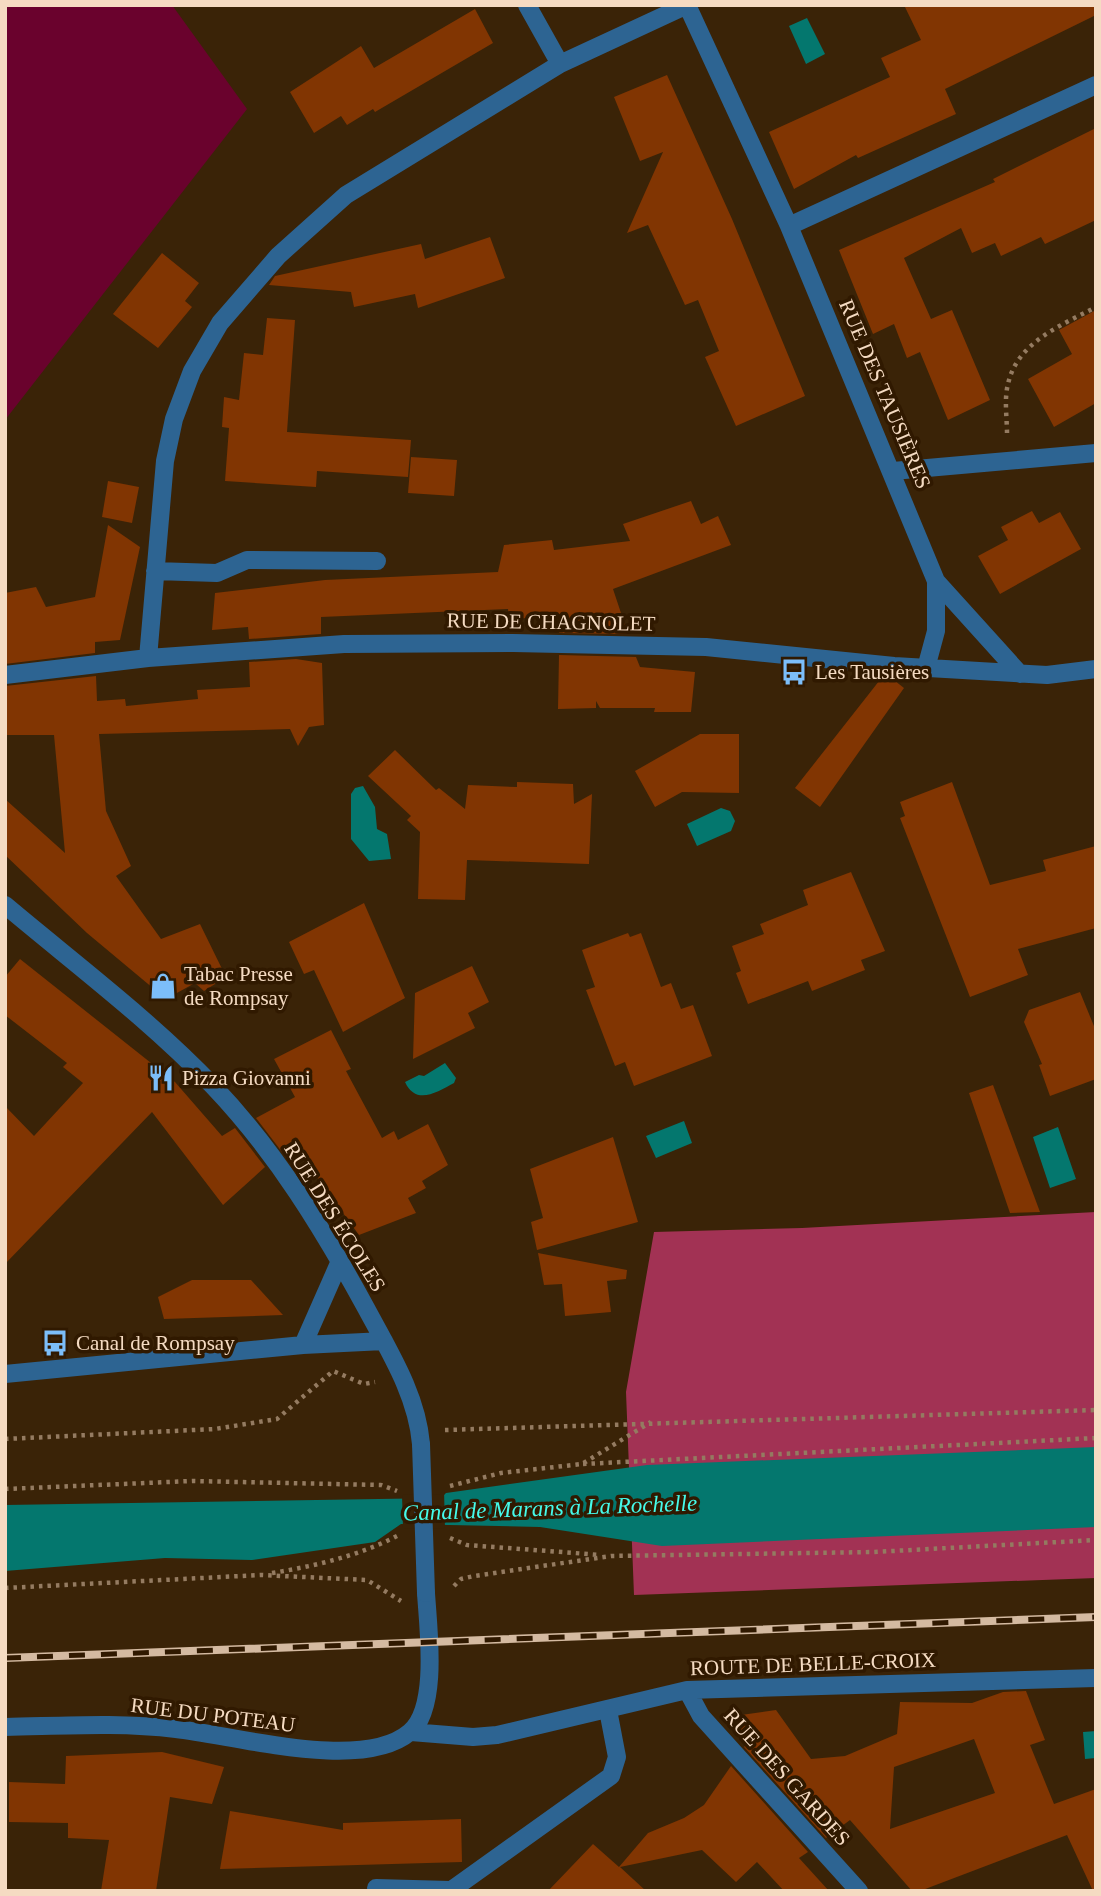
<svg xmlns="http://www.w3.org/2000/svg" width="1101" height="1896" font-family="'Times New Roman',serif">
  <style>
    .green { fill: #6a022d }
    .forest { fill: #a23254 }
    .water { fill: #04776e }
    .pier { fill: #3a2307 }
    .building { fill: #813502; fill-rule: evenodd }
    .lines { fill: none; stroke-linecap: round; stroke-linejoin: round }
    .path { stroke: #947b61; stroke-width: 4.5; stroke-dasharray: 3.5 5; stroke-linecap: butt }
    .minor { stroke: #2d6492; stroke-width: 18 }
    .rail-casing { stroke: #d4baa1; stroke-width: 8 }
    .rail { stroke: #301900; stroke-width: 5; stroke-dasharray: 16; stroke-linecap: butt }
    .minor-bridge { stroke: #2d6492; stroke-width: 18 }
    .labels { text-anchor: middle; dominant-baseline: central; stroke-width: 7; stroke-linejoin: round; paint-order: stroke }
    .street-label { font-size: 21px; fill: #f5dbc2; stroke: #301900 }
    .poi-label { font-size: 21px; fill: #f5dbc2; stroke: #301900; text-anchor: start }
    .water-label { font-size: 23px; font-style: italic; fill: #45faea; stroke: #301900 }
  </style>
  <rect width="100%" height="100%" fill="#3a2307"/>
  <path class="green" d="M5,5H172L247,109L5,420Z"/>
  <path class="forest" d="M1096,1212V1578L634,1595L626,1392L654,1232L802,1228Z"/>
  <path class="water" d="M807,18L825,54L806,64L789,26Z
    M363,786L375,807L377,829L387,834L391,859L369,861L351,839V794L355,788Z
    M721,808L730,811L735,821L731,831L697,846L687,824Z
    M445,1063L456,1078L454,1083C437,1092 416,1106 405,1082L419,1075L424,1076Z
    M684,1121L692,1143L656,1158L646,1136Z
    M1058,1127L1076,1179L1050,1188L1033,1137Z
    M1096,1447V1527L662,1546L540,1527L401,1524L375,1542L252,1560L165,1558L5,1571V1505L441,1498L446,1493L647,1465Z
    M1096,1731V1758L1085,1759L1083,1732Z"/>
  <path class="pier" d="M444,1490L445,1529L403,1528L402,1495L440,1494Z"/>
  <path class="building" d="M904,5H1096V15L945,89L956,114L858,158L856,155L794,189L769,132L890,77L881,58L921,40Z
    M475,9L493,43L375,112L373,109L347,125L341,116L314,133L290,92L361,46L374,68Z
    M667,75L732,219L805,396L736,426L705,357L719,351L698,300L685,305L648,225L627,233L663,152L640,161L614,97Z
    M1096,128V220L1045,244L1041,237L1001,256L995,243L972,253L961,228L904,258L931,319L952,310L990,400L948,420L920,352L907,358L894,324L873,334L839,250L995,182L993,179Z
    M490,237L505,278L418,308L415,294L354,307L351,292L269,285L275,276L421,244L425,259Z
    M162,253L199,283L185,301L192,307L158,348L113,314Z
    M1096,310V403L1054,427L1028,379L1072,354L1059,330Z
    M267,318L295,320L287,432L411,440L408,477L317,471L316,487L225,481L229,428L222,427L224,397L239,400L244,353L263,355Z
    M411,457L457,460L454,496L408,493Z
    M108,481L139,487L132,523L102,517Z
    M691,501L701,524L718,516L731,545L613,589L628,634L559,633L560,614L509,620L508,609L321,617V634L249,639L248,627L212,630L215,593L325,580L498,572L504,545L552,540L554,550L630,541L623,524Z
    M1032,511L1039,523L1060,512L1081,549L1000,594L978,556L1008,540L1001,527Z
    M108,525L140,547L120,640L95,642V653L5,664V593L36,587L46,607L95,597Z
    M559,655L636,657L640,667L695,672L691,712H654L655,708H600L596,701V708L558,709Z
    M296,659L322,663L324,725L309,727L298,746L290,729L99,734L106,811L131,866L116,876L161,939L200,924L226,977L204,991L195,983L166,999L87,933L5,855V799L65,853L54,735H5V686L96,676L97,701L125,699L126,706L198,699L197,690L250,687L249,662Z
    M883,676L890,677L904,688L820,807L795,788Z
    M700,734H739V793L682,792L655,807L635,771Z
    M395,750L436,790L439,788L465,809L468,785L517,787V782L573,784L574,804L592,794L589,864L467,860L465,900L418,899L420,832L407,820L411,816L368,776Z
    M952,782L990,885L1046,871L1043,860L1096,846V928L1018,949L1028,975L970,997L900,818L905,816L900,802Z
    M851,872L885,951L861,960L865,970L812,991L808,981L748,1004L736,973L741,971L732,946L764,934L760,924L808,905L803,890Z
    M364,903L405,998L343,1032L314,970L304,974L289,942Z
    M628,933L630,937L641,933L661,987L671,983L681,1009L693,1005L712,1056L634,1086L625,1062L615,1066L586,990L595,987L582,950Z
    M20,959L175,1082L222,1136L235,1128L265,1167L223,1205L152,1112L5,1264V1106L34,1136L83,1083L63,1067L67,1063L5,1015V977Z
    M472,966L489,1002L468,1013L475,1028L413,1059L415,993Z
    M1080,992L1096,1031V1079L1050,1096L1039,1065L1042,1064L1024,1022L1029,1010Z
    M331,1030L351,1069L346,1071L382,1138L394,1131L398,1140L428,1124L448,1165L422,1181L426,1188L408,1198L416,1213L359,1235L292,1143L282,1152L256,1118L295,1097L274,1059Z
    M993,1085L1021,1161L1040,1212L1010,1213L969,1093Z
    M613,1137L638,1222L537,1250L531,1222L543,1218L530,1169Z
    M538,1253L627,1270L626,1279L607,1281L611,1312L565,1316L562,1284L544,1285Z
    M192,1280H251L283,1315L164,1319L158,1297Z
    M1026,1691L1045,1740L1030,1745L1054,1804L1096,1789V1891H1093L1067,1835L920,1891H912L850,1820L826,1838L744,1747L748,1742L727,1717L776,1710L811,1759L845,1756L897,1734L900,1702L972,1703L1003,1692ZM974,1739L995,1793L890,1829L894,1767Z
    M162,1752L224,1767L212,1804L170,1797L156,1891H101L109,1840L68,1838V1823L9,1822V1782L65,1784L66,1756Z
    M731,1766L808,1852L799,1858L829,1891H784L757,1862L736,1882L702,1850L620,1867L646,1891H548L593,1844L619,1867L648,1833L684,1818L704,1805Z
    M230,1811L343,1830V1823L461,1819L462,1862L220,1869Z"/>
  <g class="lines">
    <path class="path" d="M1007,433C1007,418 1004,399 1008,384C1017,342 1062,325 1096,307
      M445,1430L1096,1410
      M5,1439L215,1429L277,1419L333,1371L364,1384L375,1382
      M583,1464L1096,1438
      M450,1486L501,1473L582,1464L651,1422
      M5,1489L192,1481L381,1485L397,1491
      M450,1538L467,1545L601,1555
      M272,1573C315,1566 358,1556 397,1536
      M454,1586L461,1579L474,1576L611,1556L874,1552L1096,1540
      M5,1588L261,1575L367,1580L401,1601"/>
    <path class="minor" d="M527,5L560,64
      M687,5L789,226L936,581L1020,674
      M789,226L1096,85
      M893,471L1096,453
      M155,571L217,573L247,560L377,561
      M148,658L165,461L174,419L192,371L220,323L278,256L346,195L560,64L687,5
      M926,668L936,631V581
      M5,675L148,658L344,644L513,643L706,647L894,666L1047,675L1096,669
      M5,905C75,964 150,1020 213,1086C276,1152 323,1229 366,1308C389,1351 417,1395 421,1444
      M303,1345L340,1261
      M5,1374L303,1345L384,1341
      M687,1690L701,1716L859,1891
      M5,1727C62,1726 119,1722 176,1729C234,1735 362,1773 410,1732C439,1708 428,1627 426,1593
      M411,1732L473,1737L497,1735L687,1690L1096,1678
      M376,1888L450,1890
      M450,1891L611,1776L617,1757L608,1710"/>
    <g class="rail-casing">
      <path id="rail" d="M5,1658L1096,1617"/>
    </g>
    <use href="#rail" class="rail"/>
    <path class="minor-bridge" d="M421,1444L426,1593"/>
  </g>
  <defs>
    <g id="bus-bare" transform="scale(2.1)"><path d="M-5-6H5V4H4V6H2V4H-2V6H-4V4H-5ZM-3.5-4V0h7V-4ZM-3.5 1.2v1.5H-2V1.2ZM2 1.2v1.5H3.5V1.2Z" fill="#7cbef9" stroke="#301900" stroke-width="2.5" paint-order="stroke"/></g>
    <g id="shop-bare" transform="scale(2.1)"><path d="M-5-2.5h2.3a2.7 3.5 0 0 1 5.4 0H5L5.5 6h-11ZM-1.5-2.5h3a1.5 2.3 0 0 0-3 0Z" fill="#7cbef9" stroke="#301900" stroke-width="2.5" paint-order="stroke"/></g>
    <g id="restaurant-bare" transform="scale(2.1)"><path d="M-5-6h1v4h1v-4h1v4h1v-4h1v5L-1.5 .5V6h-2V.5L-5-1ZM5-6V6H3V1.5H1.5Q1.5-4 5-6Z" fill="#7cbef9" stroke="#301900" stroke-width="2.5" paint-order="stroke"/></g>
  </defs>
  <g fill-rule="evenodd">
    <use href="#bus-bare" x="794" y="672"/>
    <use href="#shop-bare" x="163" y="986"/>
    <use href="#restaurant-bare" x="161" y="1078"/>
    <use href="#bus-bare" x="55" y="1343"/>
  </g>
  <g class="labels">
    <g class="street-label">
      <text transform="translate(885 394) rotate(67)">RUE DES TAUSIÈRES</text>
      <text transform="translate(551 622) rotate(1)">RUE DE CHAGNOLET</text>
      <text transform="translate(335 1217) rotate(58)">RUE DES ÉCOLES</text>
      <text transform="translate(813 1664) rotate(-2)">ROUTE DE BELLE-CROIX</text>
      <text transform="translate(213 1715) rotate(7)">RUE DU POTEAU</text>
      <text transform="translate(787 1777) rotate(48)">RUE DES GARDES</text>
    </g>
    <g class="poi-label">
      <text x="815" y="672">Les Tausières</text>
      <text x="184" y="974">Tabac Presse<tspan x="184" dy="24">de Rompsay</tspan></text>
      <text x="182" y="1078">Pizza Giovanni</text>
      <text x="76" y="1343">Canal de Rompsay</text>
    </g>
    <g class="water-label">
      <text transform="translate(550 1508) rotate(-2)">Canal de Marans à La Rochelle</text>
    </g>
  </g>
  <rect width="1101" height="1896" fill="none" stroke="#f5dbc2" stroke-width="14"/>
</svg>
